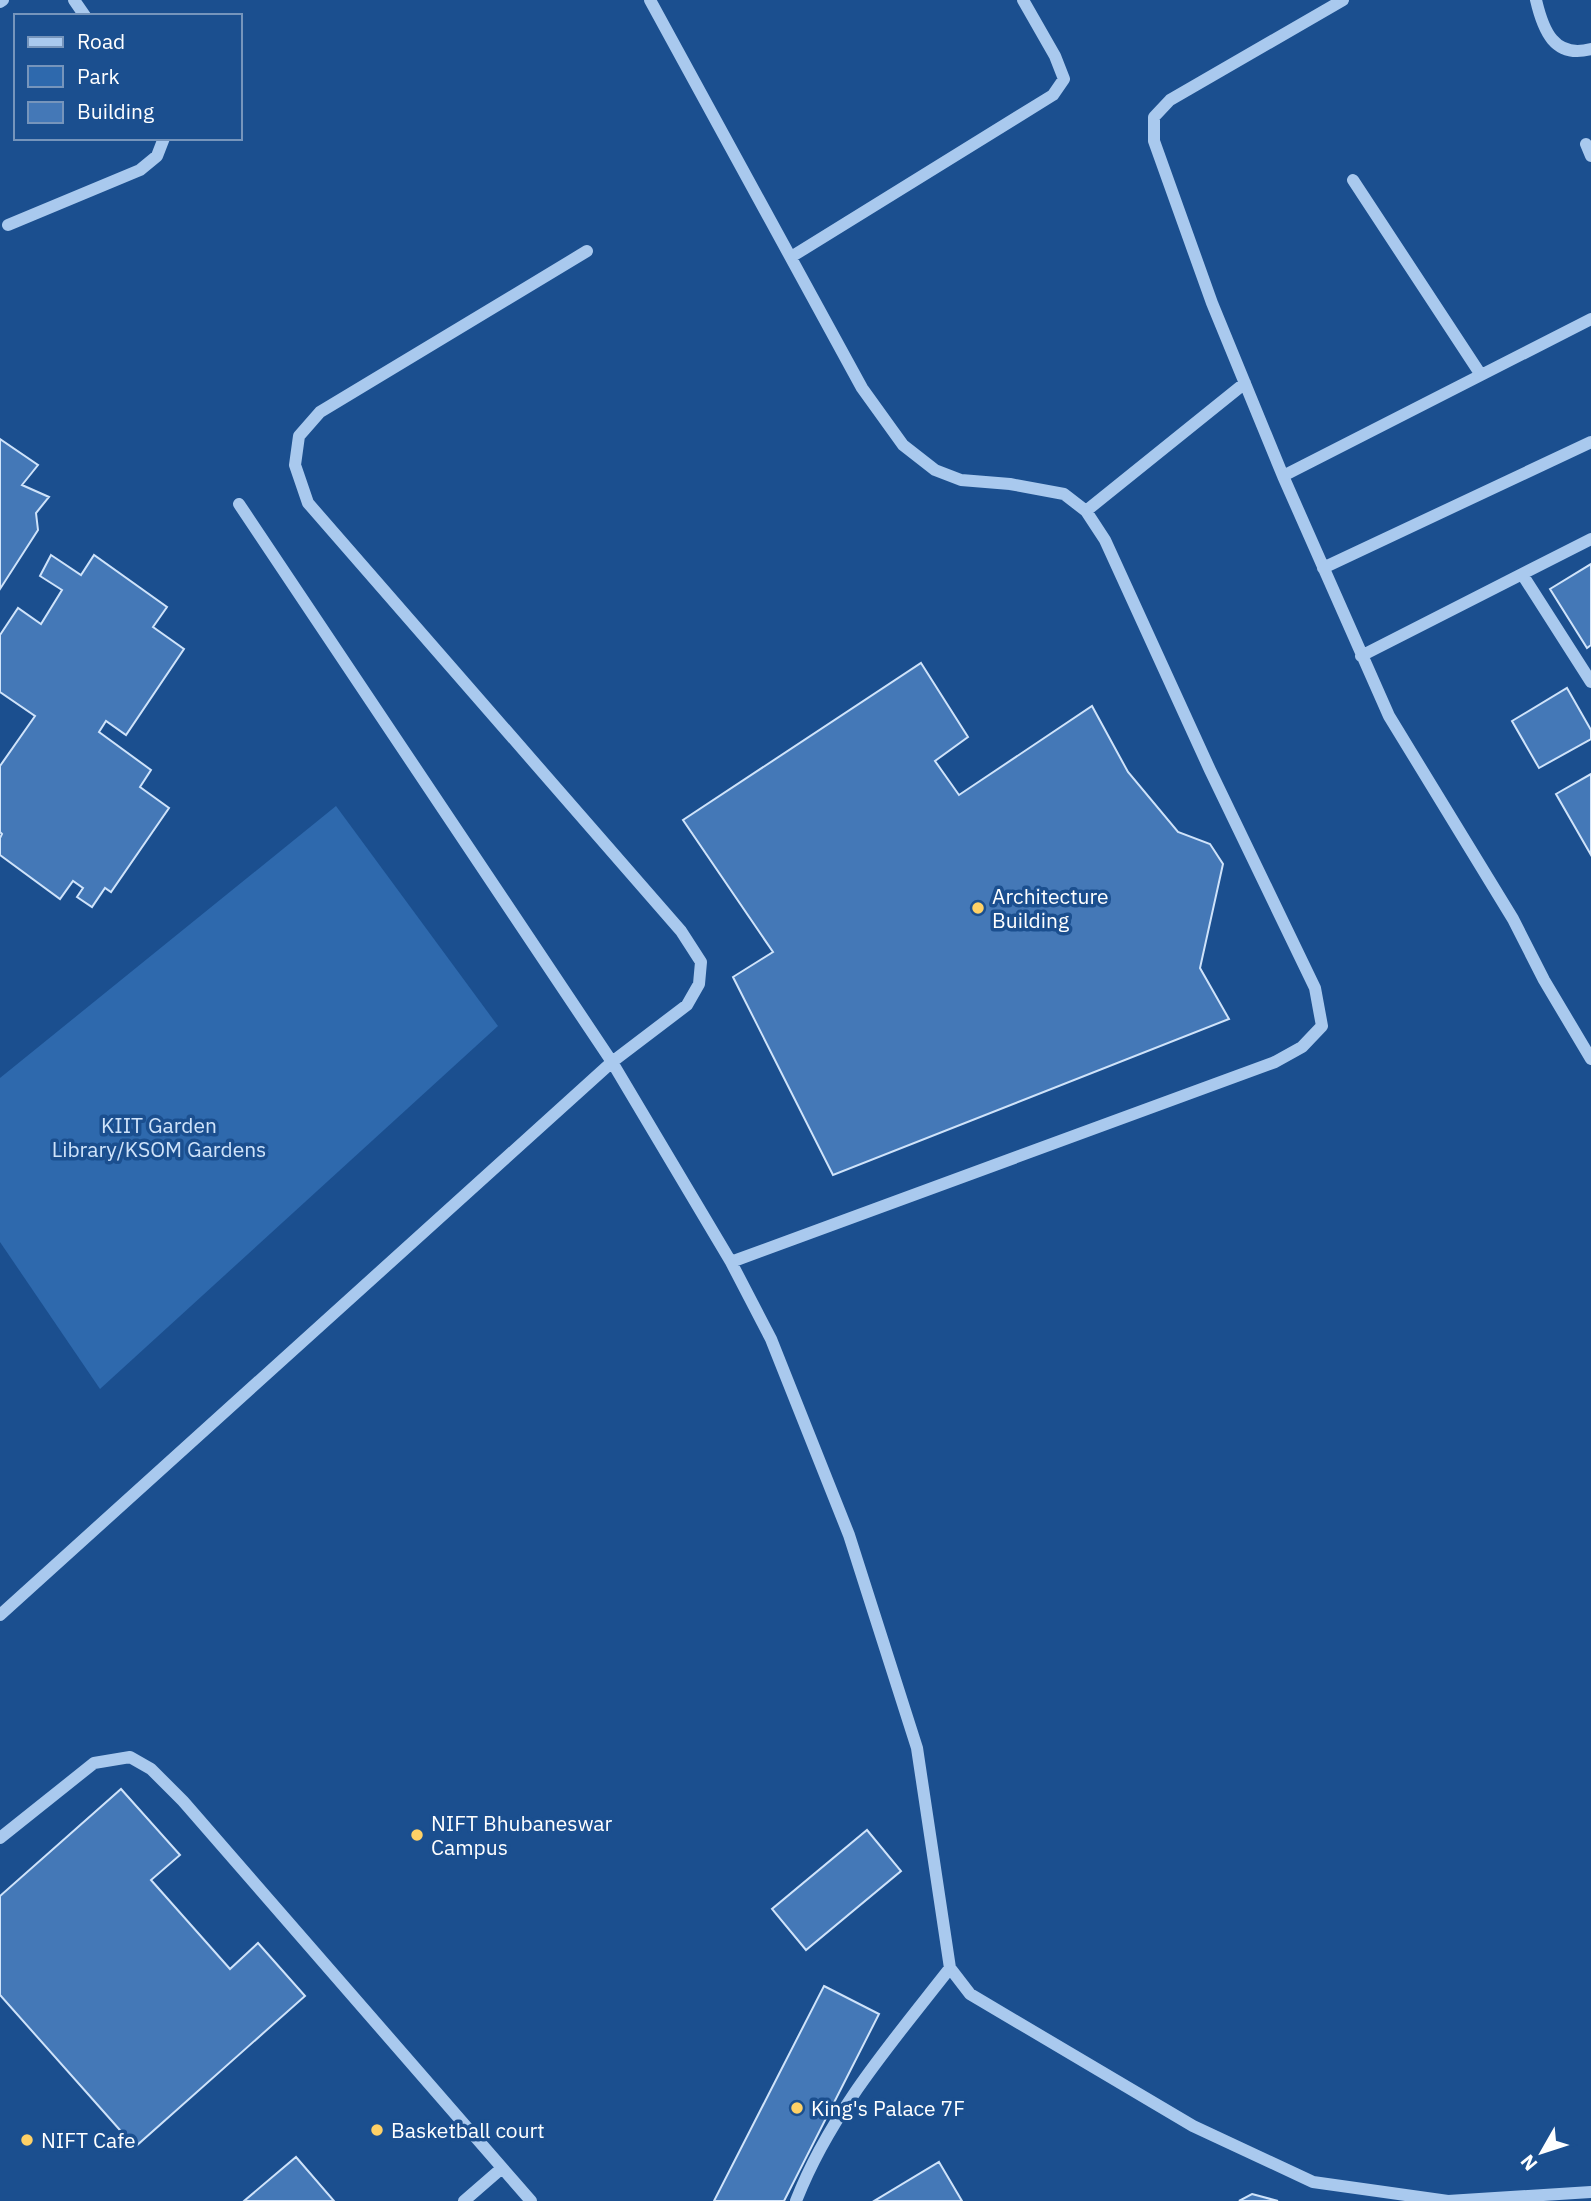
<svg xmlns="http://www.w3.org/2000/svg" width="1591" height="2201" font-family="'IBM Plex Sans',sans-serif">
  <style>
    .green { fill: #2e69ad }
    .building { fill: #4478b7; stroke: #cfe3fa; stroke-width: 2 }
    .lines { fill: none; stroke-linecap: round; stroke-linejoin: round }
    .minor { stroke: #a9c9ee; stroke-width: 12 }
    .poi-dot { fill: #ffd166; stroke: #1b4f8f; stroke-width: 2.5 }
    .labels { text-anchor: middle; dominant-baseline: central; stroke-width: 7; stroke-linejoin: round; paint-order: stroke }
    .poi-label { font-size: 21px; fill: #fff; stroke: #1b4f8f; text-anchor: start }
    .park-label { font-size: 21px; fill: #cfe3fa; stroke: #1b4f8f }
  </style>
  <rect width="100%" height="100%" fill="#1b4f8f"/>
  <path class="green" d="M336,806L498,1026L100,1389L0,1242V1078Z"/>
  <path class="building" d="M0,439L38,465L22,485L49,497L36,513L38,530L0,589Z
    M51,555L81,575L94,555L167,607L153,627L184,649L126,735L106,721L99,732L151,770L140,787L169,808L111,892L105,888L92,907L77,897L83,888L73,881L60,899L0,855V838L2,834L0,832V766L35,716L0,692V635L18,608L41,624L62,590L40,576Z
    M1591,564V645L1587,648L1550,589Z
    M921,663L968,737L935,761L959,795L1092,706L1128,772L1178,832L1210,844L1223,864L1200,968L1229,1019L833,1175L733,977L773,952L683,820Z
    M1567,688L1591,730V739L1539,768L1512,721Z
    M1591,774V855L1556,794Z
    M121,1789L180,1855L151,1880L230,1969L258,1943L305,1996L135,2147L0,1995V1896Z
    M867,1830L901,1871L806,1950L772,1909Z
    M824,1986L879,2014L784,2201H714Z
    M296,2157L334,2201H244Z
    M939,2162L962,2201H874Z
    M1252,2194L1278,2201H1239Z"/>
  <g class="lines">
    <path class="minor" d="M74,0L85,16
      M650,0L862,388L903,445L935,470L961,480L1010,484L1064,494L1086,511L1105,540L1210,770L1315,988L1322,1026L1302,1047L1275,1062L731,1262
      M1343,0L1170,100L1154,117V141L1212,303L1283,476L1389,716L1513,919L1544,980L1591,1059
      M1536,0C1543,30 1554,59 1591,49
      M0,2L3,0
      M1586,144L1591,156
      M1353,180L1481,375
      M8,225L140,170L157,156L164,138
      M791,257L1053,95L1064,79L1055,56L1023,0
      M1283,476L1591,319
      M239,504L612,1062L731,1262L771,1339L849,1535L917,1748L950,1968L970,1994L1193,2126L1313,2182L1448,2201L1591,2192
      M1086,511L1245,383
      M1323,568L1591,442
      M1522,574L1591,682
      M1361,656L1591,539
      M0,1615L612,1062L687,1005L699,984L701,962L681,931L308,503L295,465L299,436L320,412L587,251
      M0,1838L94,1763L130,1757L151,1769L183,1801L531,2201
      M464,2201L502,2168
      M796,2201C830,2113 893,2041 950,1968"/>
  </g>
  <g class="poi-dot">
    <circle cx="978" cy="908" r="7"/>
    <circle cx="417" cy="1835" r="7"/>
    <circle cx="797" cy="2108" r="7"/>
    <circle cx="377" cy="2130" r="7"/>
    <circle cx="27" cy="2140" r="7"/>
  </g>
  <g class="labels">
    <g class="poi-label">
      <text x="992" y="896">Architecture<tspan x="992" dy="24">Building</tspan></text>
      <text x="431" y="1823">NIFT Bhubaneswar<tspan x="431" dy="24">Campus</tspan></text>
      <text x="811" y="2108">King's Palace 7F</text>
      <text x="391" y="2130">Basketball court</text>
      <text x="41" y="2140">NIFT Cafe</text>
    </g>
    <g class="park-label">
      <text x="159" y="1125">KIIT Garden<tspan x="159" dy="24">Library/KSOM Gardens</tspan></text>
    </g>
  </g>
  <rect x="14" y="14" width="228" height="126" fill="#1b4f8f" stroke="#7695bc" stroke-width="2"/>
  <rect x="28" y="37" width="35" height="10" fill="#a9c9ee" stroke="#7695bc" stroke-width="2"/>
  <text x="77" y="49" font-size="21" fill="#ffffff">Road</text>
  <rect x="28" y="66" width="35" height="21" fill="#2e69ad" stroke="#7695bc" stroke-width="2"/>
  <text x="77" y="84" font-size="21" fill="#ffffff">Park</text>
  <rect x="28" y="102" width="35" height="21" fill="#4478b7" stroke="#7695bc" stroke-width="2"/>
  <text x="77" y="119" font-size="21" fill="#ffffff">Building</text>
  <g transform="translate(1542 2152) rotate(231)" stroke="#1b4f8f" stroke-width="5" paint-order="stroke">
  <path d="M0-5L12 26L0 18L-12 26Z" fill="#ffffff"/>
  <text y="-10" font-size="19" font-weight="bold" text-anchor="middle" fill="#ffffff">N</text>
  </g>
</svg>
